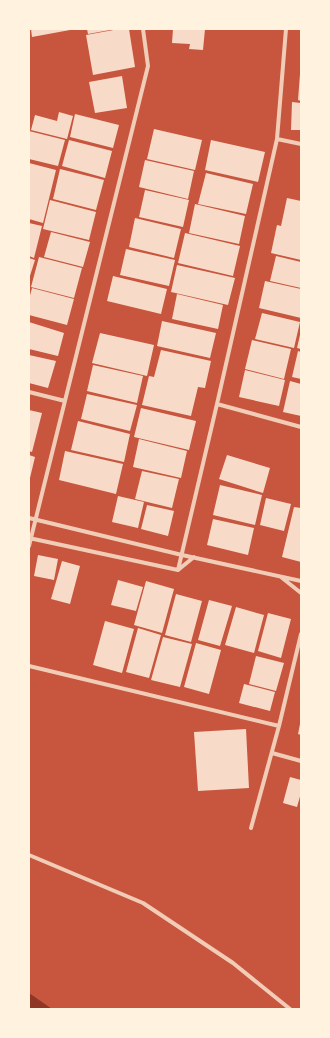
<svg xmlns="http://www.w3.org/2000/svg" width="330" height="1038" font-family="Quicksand,sans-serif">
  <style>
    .water { fill: #8f3625 }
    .building { fill: #f7dbc8 }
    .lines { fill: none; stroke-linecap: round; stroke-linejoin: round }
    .minor { stroke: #f1ccb7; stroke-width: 4 }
  </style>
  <rect width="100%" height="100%" fill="#c8553d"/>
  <path class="water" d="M29,993L52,1009H29Z"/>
  <path class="building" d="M31,29H70V30L32,37Z
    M87,29H109L110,30L88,34Z
    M119,29H129L135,67L93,75L86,35Z
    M173,29H205L203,50L189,49L190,44L172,43Z
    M300,74H301V101L298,100Z
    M122,76L127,108L95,113L89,82Z
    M292,102L301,103V130H291Z
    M59,112L73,116L67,139L31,130L35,115L57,121Z
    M75,114L119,125L113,148L70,137Z
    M154,129L202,140L195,170L147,159Z
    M29,131L65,140L58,166L29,159Z
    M69,140L112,151L105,178L62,166Z
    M211,140L265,152L258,182L205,170Z
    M145,160L194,171L188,199L139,187Z
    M29,163L56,170L43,223L29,219Z
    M60,169L104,180L96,210L53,199Z
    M206,173L253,184L246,214L198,204Z
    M145,190L189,200L183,227L139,217Z
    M287,198L301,201V260L271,253L277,225L281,226Z
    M50,200L96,212L89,240L43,229Z
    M195,204L245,216L239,244L189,233Z
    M135,218L181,229L174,258L129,247Z
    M29,223L42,226L34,258L29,256Z
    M51,232L90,242L83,267L44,257Z
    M185,233L240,246L233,276L178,263Z
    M126,249L175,260L169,286L120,275Z
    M276,256L301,262V288L270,281Z
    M39,257L82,268L74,298L31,287Z
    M29,258L35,260L29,279Z
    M177,265L235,278L228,305L171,292Z
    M113,276L167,289L161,314L107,301Z
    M265,281L301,289V318L259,308Z
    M32,288L74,299L67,325L29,315V299Z
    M177,294L223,305L218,329L172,319Z
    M262,313L300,322L294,348L255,339Z
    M162,321L216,333L210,358L157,346Z
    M29,322L64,333L58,356L29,349Z
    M100,333L154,345L147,376L92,363Z
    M300,335H301V349L297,348Z
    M252,340L291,349L284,379L245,369Z
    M161,350L211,361L205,388L198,387L191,416L142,405L149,376L154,377Z
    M298,351L301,352V379L292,377Z
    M29,355L56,361L48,388L29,383Z
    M93,365L143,376L137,403L87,391Z
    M245,370L285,380L279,406L239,397Z
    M290,381L301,384V416L283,412Z
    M87,394L137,405L130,431L81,419Z
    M141,408L196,421L189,450L134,437Z
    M29,410L42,413L32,452L29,451Z
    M78,421L130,434L124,462L71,450Z
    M139,439L187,451L181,478L133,467Z
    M65,451L123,464L116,494L59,480Z
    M29,455L35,457L30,478L29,477Z
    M227,455L270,468L263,493L219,479Z
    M142,471L179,479L172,508L135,499Z
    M220,485L262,495L255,525L213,515Z
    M118,496L144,502L138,528L112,522Z
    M266,498L291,504L284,531L260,525Z
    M147,505L174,511L168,536L141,529Z
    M294,507L301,508V562L282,557Z
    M213,519L254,528L248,555L207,545Z
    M38,555L58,559L54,580L34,576Z
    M62,561L80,566L70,604L51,599Z
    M118,580L143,587L136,611L111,605Z
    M146,581L174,589L162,633L134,625Z
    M176,594L202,601L191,642L165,635Z
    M209,600L232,606L220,646L198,640Z
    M236,607L264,615L254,653L225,645Z
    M268,613L291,619L281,658L258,651Z
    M105,621L134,629L122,673L93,665Z
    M138,628L161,635L149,678L126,672Z
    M163,637L192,644L180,687L151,680Z
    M196,643L221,650L209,694L184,687Z
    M256,656L284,663L276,691L249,684Z
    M244,684L275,692L270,711L239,703Z
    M300,724H301V735L298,734Z
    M246,729L249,788L198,791L194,732Z
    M290,777L301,780V793L297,807L283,803Z"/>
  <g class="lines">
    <path class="minor" d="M277,139L301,144
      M29,392L65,401
      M217,404L301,427
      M29,518L182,555L301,581
      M29,538L178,570L194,557
      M29,546L148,66L143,29
      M178,570L217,404L277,139L286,29
      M281,577L301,593
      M29,666L279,726
      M272,753L301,761
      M251,828L279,726L301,634
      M29,855L143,903L233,963L290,1009"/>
  </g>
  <rect width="330" height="1038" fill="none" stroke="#fff3e0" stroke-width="60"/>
</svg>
